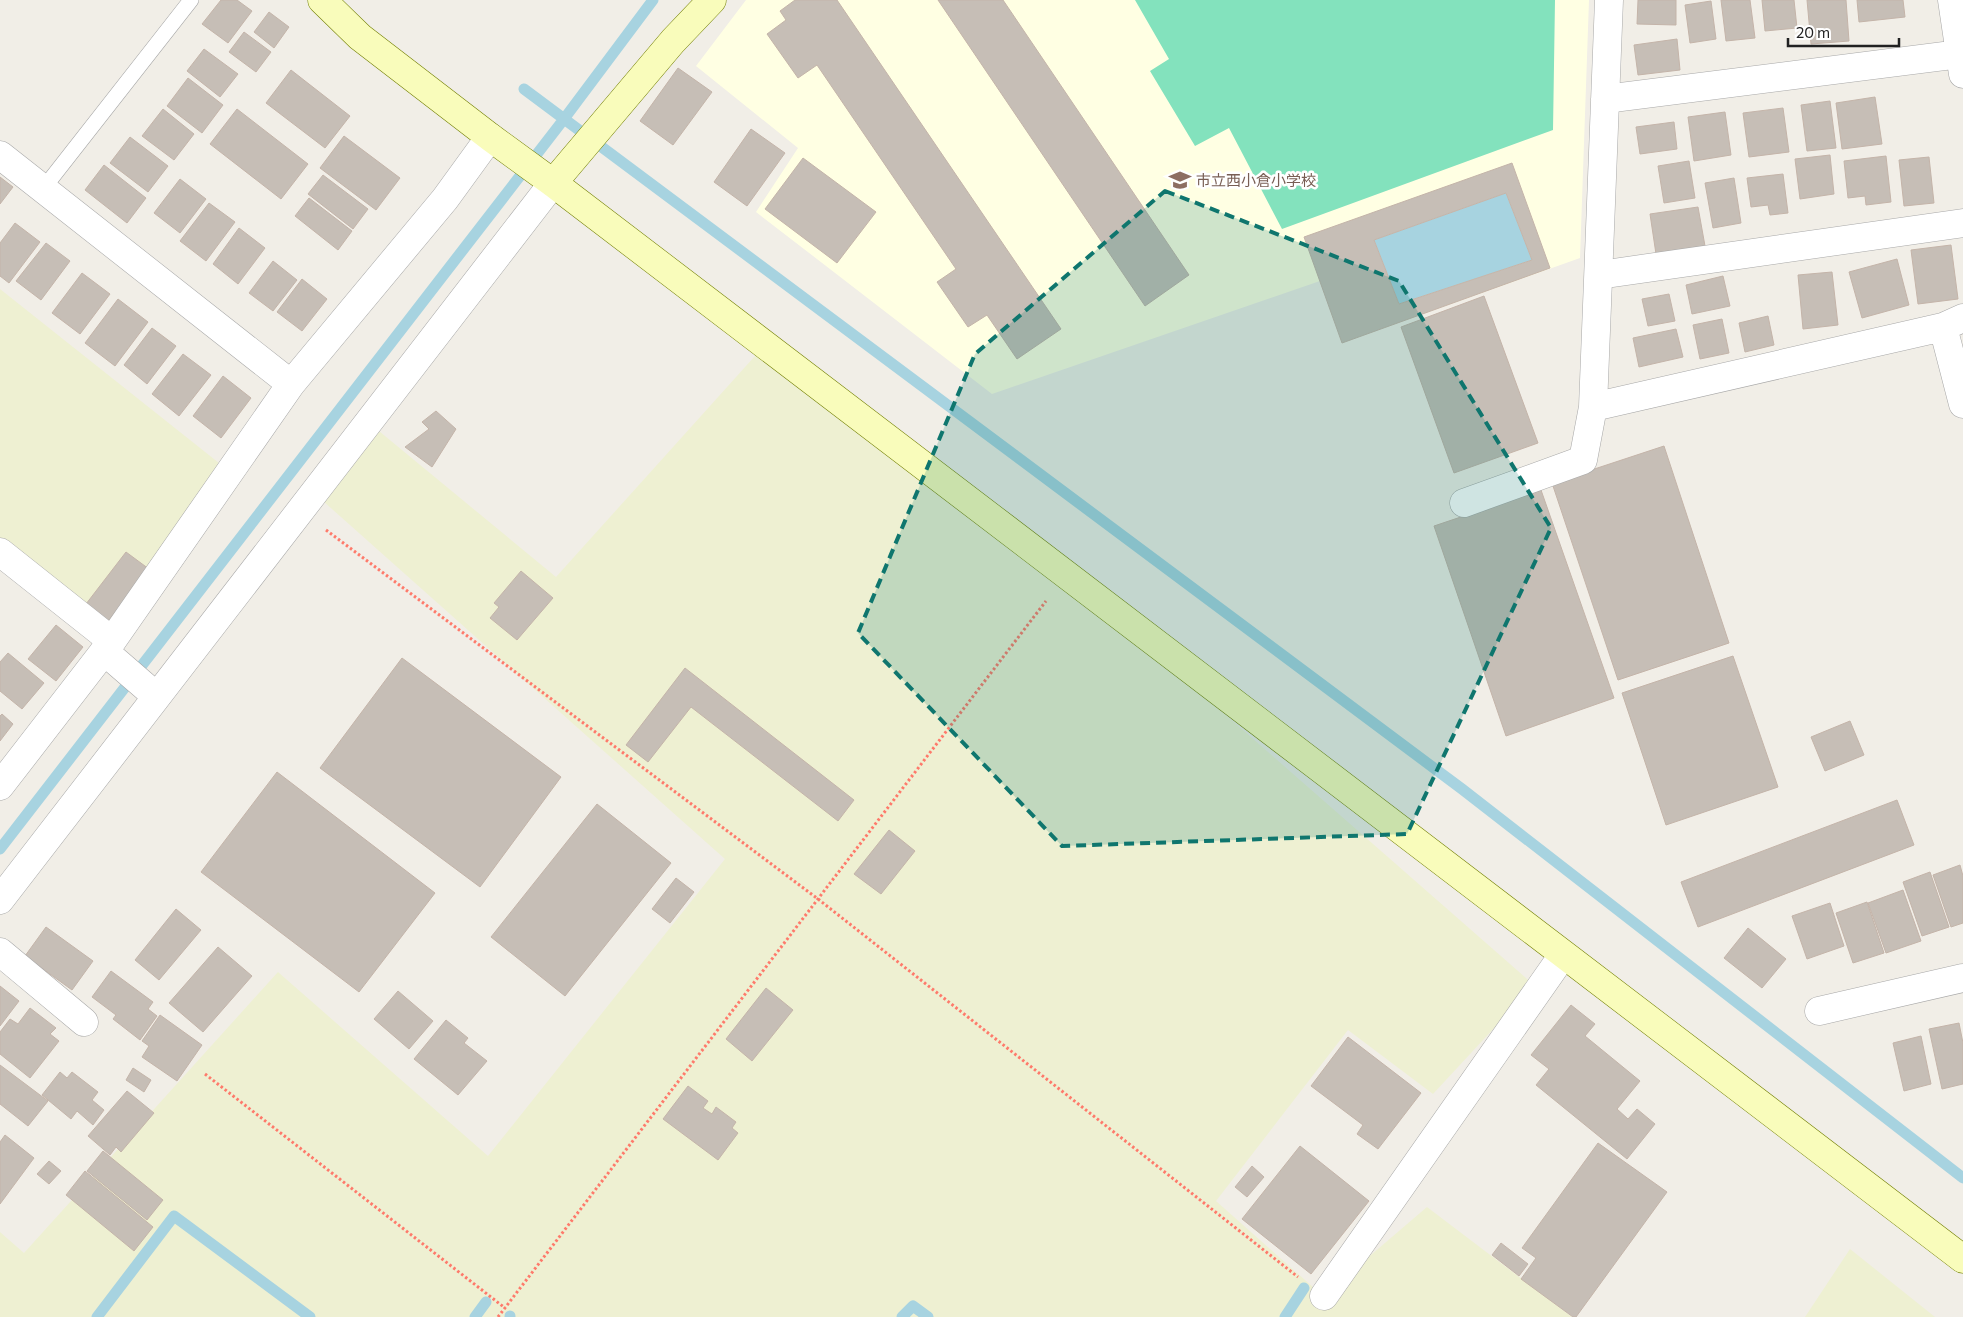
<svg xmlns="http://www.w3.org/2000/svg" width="1963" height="1317" font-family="Commissioner,'Noto Sans JP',sans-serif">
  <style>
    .education { fill: #ffffe3 }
    .farmland { fill: #eef0d2 }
    .pitch { fill: #83e2bd }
    .water { fill: #a7d3e0 }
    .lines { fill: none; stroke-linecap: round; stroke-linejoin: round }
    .stream { stroke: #a7d3e0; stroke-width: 11 }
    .building { fill: #c6beb6; stroke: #c4b4a9; fill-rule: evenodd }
    .lane-casing { stroke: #a8a8a8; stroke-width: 16 }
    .street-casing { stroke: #a8a8a8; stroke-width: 29 }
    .secondary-casing { stroke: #717e01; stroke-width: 29 }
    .path { stroke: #fe7a6b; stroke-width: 3; stroke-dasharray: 2.5 2.5; stroke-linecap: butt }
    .lane { stroke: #fff; stroke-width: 15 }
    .street { stroke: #fff; stroke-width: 28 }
    .secondary { stroke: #f9fcbb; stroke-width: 28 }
    .marked { fill: #0f766e; fill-opacity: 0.2; stroke: #0f766e; stroke-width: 4; stroke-dasharray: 10 6; stroke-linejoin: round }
    .labels { text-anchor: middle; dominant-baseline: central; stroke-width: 5; stroke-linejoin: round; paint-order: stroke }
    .education-label { font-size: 15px; fill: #785e54; stroke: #fff; text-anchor: start }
  </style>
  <rect width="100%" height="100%" fill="#f1eee7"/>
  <path class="education" d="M746,0H1589L1580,258L1342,343L1320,281L992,394L756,212L798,148L696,66Z"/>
  <path class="farmland" d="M0,289L224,467L111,626L0,543Z
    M765,345L1066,575L1534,985L1433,1094L1348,1030L1216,1201L1323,1296L1427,1207L1572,1317H0V1232L24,1253L278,972L488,1156L725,859L314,493L368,422L556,577Z
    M1850,1249L1935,1317H1805Z"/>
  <path class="pitch" d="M1135,0H1555L1553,130L1282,229L1229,128L1195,146L1150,71L1169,59Z"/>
  <path class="water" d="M1506,193L1532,260L1399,304L1374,240Z"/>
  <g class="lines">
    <path class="stream" d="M524,89L1462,789L1963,1178
      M0,849L564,119L653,0
      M510,1316V1317
      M97,1317L174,1216L310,1317
      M475,1317L486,1302
      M902,1317L913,1306L928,1317
      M1285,1317L1304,1288"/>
  </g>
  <path class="building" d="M221,0H237L252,11L228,43L202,24Z
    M795,0H837L1061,329L1017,359L987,315L968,327L937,282L956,269L817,65L798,78L767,34L786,20L780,11Z
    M938,0H1003L1189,275L1145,306Z
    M1638,0H1676V25L1637,24Z
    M1721,0H1750L1755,38L1726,41Z
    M1762,0H1794L1797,28L1765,31Z
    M1807,0H1846L1849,41L1811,44Z
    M1857,0H1903L1905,17L1859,22Z
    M1711,1L1716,39L1690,43L1685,5Z
    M269,12L289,27L274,48L254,32Z
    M244,32L271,52L256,72L229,52Z
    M1677,39L1680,70L1638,75L1634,45Z
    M204,49L238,74L220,97L187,71Z
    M678,68L712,92L673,145L640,121Z
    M291,70L350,116L325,148L266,103Z
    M188,78L223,105L202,133L167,106Z
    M1875,97L1882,144L1842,149L1836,103Z
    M1830,101L1836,148L1807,151L1801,105Z
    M1783,108L1789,152L1749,157L1743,113Z
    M163,109L194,134L174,160L142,136Z
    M237,109L308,164L281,199L210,144Z
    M1725,112L1731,155L1694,161L1688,117Z
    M1674,122L1677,149L1640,154L1636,127Z
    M751,129L785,153L747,206L714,182Z
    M344,136L400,178L376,210L320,168Z
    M130,137L168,166L148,192L110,163Z
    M1830,155L1834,194L1800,199L1795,159Z
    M1886,156L1891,202L1866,205L1865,196L1848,198L1844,161Z
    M1929,157L1934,203L1904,206L1899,160Z
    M803,158L876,212L837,263L765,209Z
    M1689,161L1695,198L1664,203L1658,166Z
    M1512,163L1550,268L1342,343L1304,237ZM1506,193L1532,260L1399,304L1374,240Z
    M104,165L146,198L127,223L85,190Z
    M1783,174L1788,213L1770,215L1768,205L1751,207L1747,178Z
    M323,175L368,209L353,229L308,194Z
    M0,177L13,187L0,204Z
    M1734,178L1741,223L1713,228L1705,183Z
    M180,179L206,199L180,233L154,213Z
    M309,198L352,231L338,250L295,216Z
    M209,203L235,222L206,261L180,241Z
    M1698,207L1705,246L1656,254L1650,214Z
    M15,223L40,242L9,283L0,276V243Z
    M239,228L265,248L238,284L213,264Z
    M46,243L70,261L41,300L16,281Z
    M1951,245L1958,299L1918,304L1911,250Z
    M1897,259L1909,305L1862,318L1849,272Z
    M273,261L297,280L273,311L249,293Z
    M1832,272L1838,325L1803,329L1798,275Z
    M82,273L110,294L80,334L52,313Z
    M1723,276L1730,306L1692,314L1686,285Z
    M302,279L327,299L302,331L277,312Z
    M1669,294L1675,321L1648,326L1642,299Z
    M1484,296L1538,443L1454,473L1401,327Z
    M118,299L148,322L115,366L85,343Z
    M1768,316L1774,345L1745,352L1739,323Z
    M1722,319L1729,353L1700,359L1693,325Z
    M152,328L176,346L147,384L124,365Z
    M1676,329L1683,357L1639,367L1633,338Z
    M183,354L211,375L179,416L152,394Z
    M223,376L251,398L221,438L193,416Z
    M436,411L456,429L432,467L405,447L429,429L422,422Z
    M1664,446L1729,643L1618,680L1552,483Z
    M1541,490L1614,698L1506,736L1434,526Z
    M126,552L149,569L108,621L86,604Z
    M521,571L553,598L517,640L490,618L499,607L494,603Z
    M56,625L83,647L56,681L28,659Z
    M8,653L44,683L22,709L0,691V662Z
    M1733,656L1778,787L1666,825L1622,693Z
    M402,658L561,777L480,887L320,768Z
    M685,668L854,800L838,821L691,707L648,762L626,745Z
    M2,714L13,724L0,741V716Z
    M1850,721L1864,755L1825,771L1811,737Z
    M277,772L435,893L359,992L201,872Z
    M1897,800L1914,845L1698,927L1681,882Z
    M597,804L671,863L565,996L491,937Z
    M889,830L915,851L881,894L854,874Z
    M1960,865L1963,876V923L1951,927L1933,875Z
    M1930,872L1949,927L1922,936L1903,882Z
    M676,878L694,892L670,923L652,909Z
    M1903,890L1921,941L1886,953L1868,903Z
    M1867,902L1884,953L1853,963L1836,913Z
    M1830,903L1844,946L1807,959L1792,916Z
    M176,909L201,930L159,980L135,960Z
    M46,927L93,961L72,990L25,956Z
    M1748,928L1786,959L1762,988L1724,958Z
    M218,947L252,976L203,1032L169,1003Z
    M111,971L153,1002L148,1009L157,1016L140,1040L113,1019L116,1015L92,997Z
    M0,986L19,1001L0,1026Z
    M766,988L793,1010L752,1061L726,1039Z
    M398,991L433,1021L409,1049L374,1019Z
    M1571,1005L1595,1024L1585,1036L1640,1081L1617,1109L1628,1119L1637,1109L1655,1124L1627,1159L1536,1085L1549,1069L1531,1055Z
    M30,1008L56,1028L50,1034L59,1041L30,1078L0,1054V1032L10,1019L18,1024Z
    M160,1015L202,1045L177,1081L142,1057L149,1046L142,1041Z
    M446,1020L468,1038L464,1043L487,1061L458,1095L414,1059Z
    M1959,1023L1963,1043V1084L1942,1089L1929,1029Z
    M1921,1036L1931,1084L1904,1091L1893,1043Z
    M1348,1037L1421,1093L1378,1149L1357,1134L1363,1125L1311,1086Z
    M0,1065L48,1101L28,1126L0,1104Z
    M133,1068L151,1080L144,1092L126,1080Z
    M60,1072L67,1078L72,1072L98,1092L92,1100L104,1110L93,1125L77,1111L71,1119L42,1095Z
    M688,1086L708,1101L703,1108L712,1114L716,1107L736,1122L732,1128L738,1133L718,1160L663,1119Z
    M127,1091L154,1113L121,1152L116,1147L110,1155L88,1136Z
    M5,1135L34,1158L0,1204V1142Z
    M1598,1143L1667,1192L1576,1317H1573L1521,1279L1536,1258L1522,1248Z
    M1300,1146L1369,1201L1311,1274L1242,1219Z
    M103,1151L163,1200L147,1220L87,1171Z
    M49,1161L61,1171L49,1184L37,1174Z
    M1252,1166L1264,1177L1247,1197L1235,1187Z
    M85,1171L153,1227L134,1251L66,1195Z
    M1501,1243L1528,1264L1519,1276L1492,1255Z"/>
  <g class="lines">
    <g class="lane-casing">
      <path id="lane" d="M43,189L191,0"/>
    </g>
    <g class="street-casing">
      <path id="street" d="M1952,0L1963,74
        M1605,99L1960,54
        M0,155L291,384
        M1599,275L1963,223
        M1943,327L1963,404
        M1593,407L1943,327L1963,318
        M1464,503L1583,460L1593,407L1609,0
        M0,552L112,641
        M104,651L156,696
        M0,786L112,641L291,384L445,199L490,137
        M0,900L553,183
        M0,952L84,1022
        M1819,1011L1963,978
        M1324,1296L1563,955"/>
    </g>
    <g class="secondary-casing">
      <path id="secondary" d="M322,0L360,37L490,137L553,183L1963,1259
        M553,183L673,41L712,0"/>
    </g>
    <path class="path" d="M326,530L818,899L1298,1277
      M205,1074L505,1308
      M498,1317L1046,601"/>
    <use href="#lane" class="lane"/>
    <use href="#street" class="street"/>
    <use href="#secondary" class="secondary"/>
  </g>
  <path class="marked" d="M1165,191L1399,281L1551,528L1407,834L1062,846L858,633L975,354Z"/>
  <defs>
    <g id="school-bare" transform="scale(1.725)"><path d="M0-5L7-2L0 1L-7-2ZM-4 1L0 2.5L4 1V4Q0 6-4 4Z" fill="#8d6e63" stroke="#fff" stroke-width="2.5" paint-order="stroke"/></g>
  </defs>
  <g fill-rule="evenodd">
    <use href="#school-bare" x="1180" y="180"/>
  </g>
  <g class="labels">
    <g class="education-label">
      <text x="1196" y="180">市立西小倉小学校</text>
    </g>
  </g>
  <path d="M1788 38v8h111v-8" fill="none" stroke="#212121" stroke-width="2.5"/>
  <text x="1796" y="38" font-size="15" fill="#212121" stroke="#ffffff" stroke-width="4" paint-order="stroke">20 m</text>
</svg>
